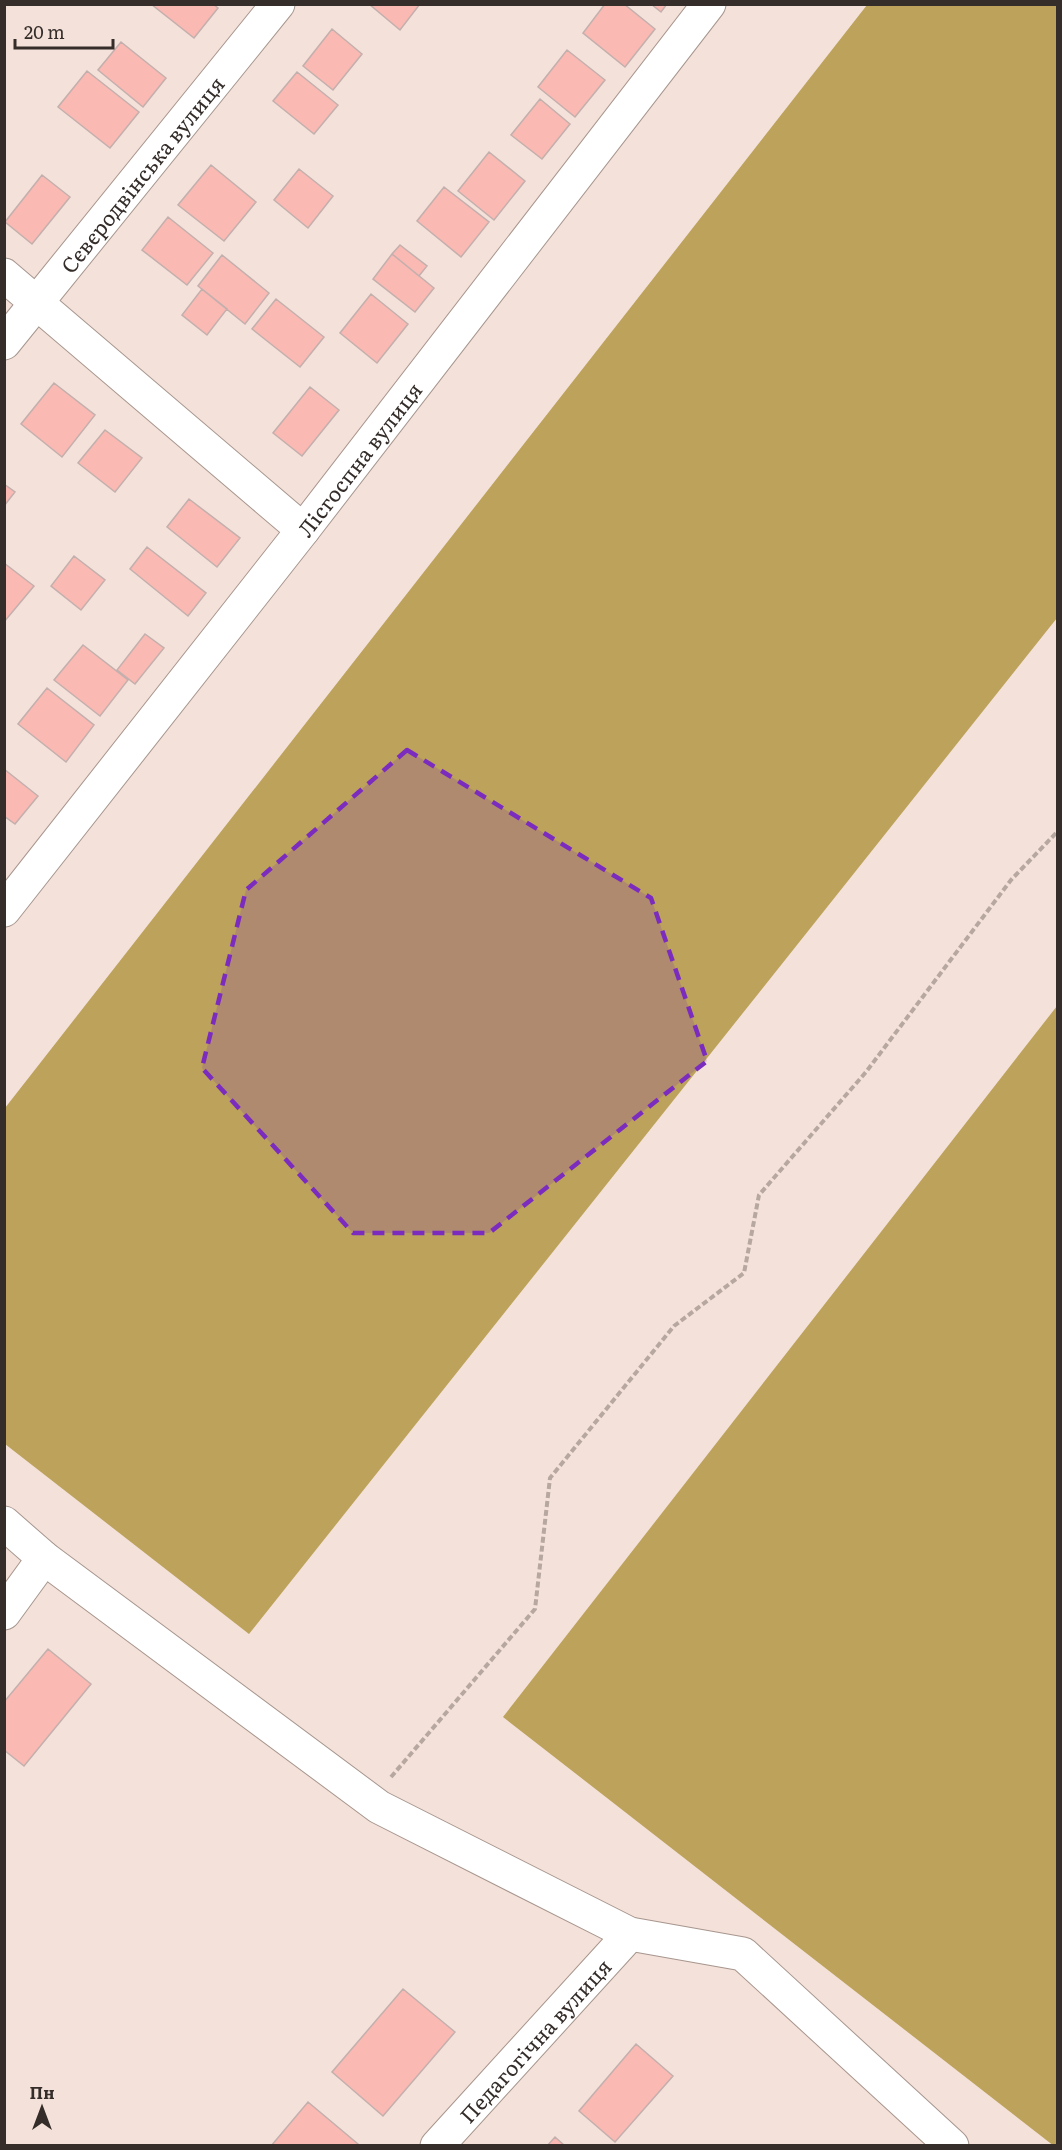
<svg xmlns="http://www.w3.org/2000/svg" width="1062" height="2150" font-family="Literata,serif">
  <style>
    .forest { fill: #bca25a }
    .building { fill: #fab9b2; stroke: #c3afad; stroke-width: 1.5 }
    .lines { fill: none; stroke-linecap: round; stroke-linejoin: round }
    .minor-casing { stroke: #a7968e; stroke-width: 35 }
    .path { stroke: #b6a7a0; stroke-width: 4; stroke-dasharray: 6 3; stroke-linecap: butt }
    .minor { stroke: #fff; stroke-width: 33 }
    .marked { fill: #7b2cbf; fill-opacity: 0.2; stroke: #7b2cbf; stroke-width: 4.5; stroke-dasharray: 12 8; stroke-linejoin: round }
    .labels { text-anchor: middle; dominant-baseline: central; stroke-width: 4.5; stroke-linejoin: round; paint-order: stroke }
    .street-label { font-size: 21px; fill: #342d2a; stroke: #f4e1d9 }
  </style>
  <rect width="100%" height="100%" fill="#f4e1d9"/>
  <path class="forest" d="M867,5H1057V618L249,1634L5,1444V1108Z
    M1057,1006L1058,2145L1054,2146L503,1717Z"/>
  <path class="building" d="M151,4H213L218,8L194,38Z
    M369,4H420L400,30Z
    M605,4H624L655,29L625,67L583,33Z
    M651,4H667L661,12Z
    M332,29L362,54L333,90L303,66Z
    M121,42L166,78L143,107L98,70Z
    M567,50L605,80L575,117L538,87Z
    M87,71L139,112L110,148L58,107Z
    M297,72L338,105L314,134L273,101Z
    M540,99L570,124L542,159L511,135Z
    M489,152L525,181L494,220L458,191Z
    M211,165L256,202L224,241L178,205Z
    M299,169L333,196L308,228L274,200Z
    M42,175L70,197L32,244L5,222Z
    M444,187L489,222L461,257L417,221Z
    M168,217L213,253L187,285L142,250Z
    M400,245L427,266L419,276L392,254Z
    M392,254L434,288L415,312L373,279Z
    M222,255L269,293L245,324L198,286Z
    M202,289L227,309L207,335L182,315Z
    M371,294L408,324L377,363L340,333Z
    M276,299L324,337L300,367L252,329Z
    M54,383L95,415L62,457L21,424Z
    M310,387L339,410L302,456L273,433Z
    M105,430L142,458L115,492L78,463Z
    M4,484L15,492L4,506Z
    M189,499L240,538L217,567L167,527Z
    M147,547L206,593L188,616L130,569Z
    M74,556L105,580L81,610L51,586Z
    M4,563L34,586L4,622Z
    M145,634L164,648L135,684L117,670Z
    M83,645L128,680L100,716L54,680Z
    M47,688L94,725L66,762L18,724Z
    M4,769L38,796L15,824L4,816Z
    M48,1649L91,1684L24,1766L4,1750V1702Z
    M403,1989L455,2032L383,2116L332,2072Z
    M636,2044L673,2076L615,2142L579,2111Z
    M308,2102L358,2144L356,2146H271Z
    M555,2137L565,2146H547Z"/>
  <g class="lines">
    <g class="minor-casing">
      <g id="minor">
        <path d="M4,275L303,530"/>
        <path id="s1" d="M4,343L278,4"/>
        <path id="s2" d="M4,910L303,530L709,4"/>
        <path d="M4,1523L44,1558L379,1807L630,1934L743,1954L952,2146"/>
        <path d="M4,1613L44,1558"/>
        <path id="s3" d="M437,2146L630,1934"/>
      </g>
    </g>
    <path class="path" d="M391,1777L535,1609L550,1478L674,1326L744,1273L759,1195L866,1072L1011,880L1058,831"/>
    <use href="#minor" class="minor"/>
  </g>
  <path class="marked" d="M407,750L651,898L707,1061L489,1233H353L202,1068L246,890Z"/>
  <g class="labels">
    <g class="street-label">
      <text stroke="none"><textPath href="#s1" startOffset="218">Сєвєродвінська вулиця</textPath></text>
      <text stroke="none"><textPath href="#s2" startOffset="574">Лісгоспна вулиця</textPath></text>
      <text stroke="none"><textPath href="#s3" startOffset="144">Педагогічна вулиця</textPath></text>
    </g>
  </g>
  <rect width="1062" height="2150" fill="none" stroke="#342d2a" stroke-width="12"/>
  <g transform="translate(42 2108)" stroke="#f4e1d9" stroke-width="4.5" paint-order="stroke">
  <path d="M0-4.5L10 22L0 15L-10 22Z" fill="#342d2a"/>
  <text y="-9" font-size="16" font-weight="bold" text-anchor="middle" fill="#342d2a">Пн</text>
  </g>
  <path d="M15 39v9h98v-9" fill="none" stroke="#342d2a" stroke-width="3"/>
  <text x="24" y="39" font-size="18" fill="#342d2a" stroke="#f4e1d9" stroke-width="4.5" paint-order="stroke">20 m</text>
</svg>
